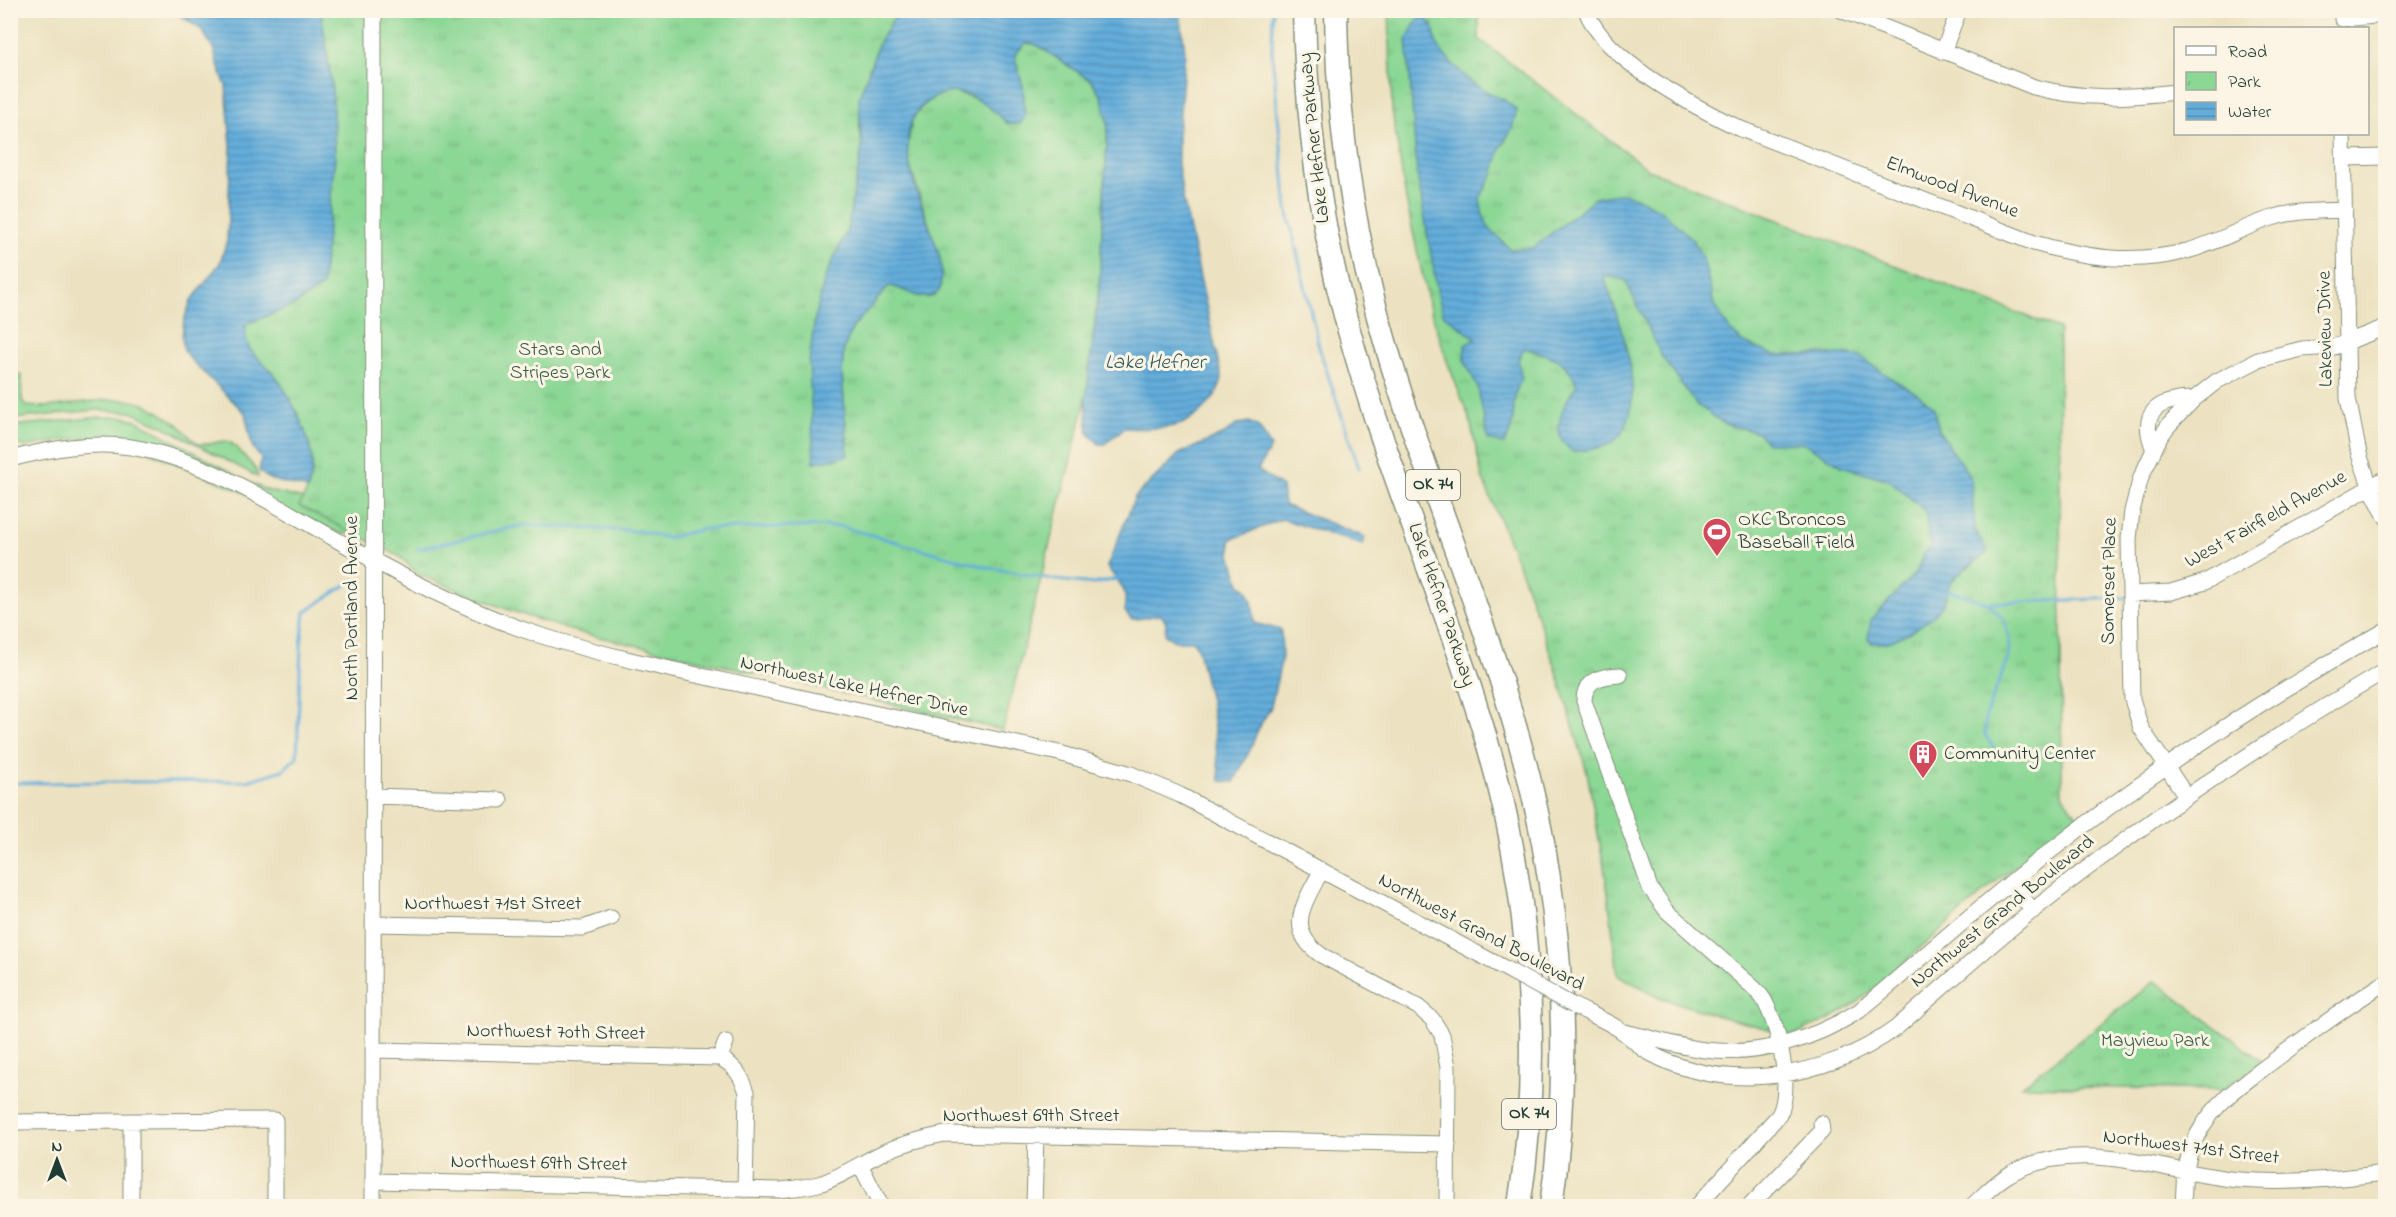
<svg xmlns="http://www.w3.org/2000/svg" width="2396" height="1217" font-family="'Indie Flower',sans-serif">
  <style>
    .green { fill: #8bd794; stroke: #558a64; stroke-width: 1.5 }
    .park { fill: url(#park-tufts); stroke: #558a64; stroke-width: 1.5 }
    .water { fill: url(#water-rules); stroke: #427588; stroke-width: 1.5 }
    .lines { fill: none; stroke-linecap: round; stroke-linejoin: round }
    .stream { stroke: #64addb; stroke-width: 3 }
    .minor-casing { stroke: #86907a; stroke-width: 17 }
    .highway-casing { stroke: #86907a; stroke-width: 25 }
    .minor { stroke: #fff; stroke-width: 15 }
    .highway { stroke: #fff; stroke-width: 22 }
    .minor-bridge-casing { stroke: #86907a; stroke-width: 17; stroke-linecap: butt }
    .minor-bridge { stroke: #fff; stroke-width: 15 }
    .labels { text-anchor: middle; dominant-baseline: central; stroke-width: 6; stroke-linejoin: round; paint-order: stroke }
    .shield { fill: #fcf5e5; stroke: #617469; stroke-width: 1.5 }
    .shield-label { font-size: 18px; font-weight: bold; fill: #1f3d34 }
    .street-label { font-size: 20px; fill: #1f3d34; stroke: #fcf5e5 }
    .park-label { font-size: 20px; fill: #355c47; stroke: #fcf5e5 }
    .poi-label { font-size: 20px; fill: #1f3d34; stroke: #fcf5e5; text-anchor: start }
    .water-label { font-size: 21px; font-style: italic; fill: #30595e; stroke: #fcf5e5 }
  </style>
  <defs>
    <pattern id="park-tufts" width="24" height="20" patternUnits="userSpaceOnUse" patternTransform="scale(1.5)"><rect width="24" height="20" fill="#8bd794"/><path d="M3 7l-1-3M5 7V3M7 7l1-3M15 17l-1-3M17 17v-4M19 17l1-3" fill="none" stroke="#78b980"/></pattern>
    <pattern id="water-rules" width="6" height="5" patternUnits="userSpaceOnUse" patternTransform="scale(1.5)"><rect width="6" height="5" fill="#64addb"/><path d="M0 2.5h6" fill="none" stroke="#528eb2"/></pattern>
  </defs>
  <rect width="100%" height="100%" fill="#fcf5e5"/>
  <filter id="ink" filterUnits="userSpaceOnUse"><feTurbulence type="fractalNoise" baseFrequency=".0167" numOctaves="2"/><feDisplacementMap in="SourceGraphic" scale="12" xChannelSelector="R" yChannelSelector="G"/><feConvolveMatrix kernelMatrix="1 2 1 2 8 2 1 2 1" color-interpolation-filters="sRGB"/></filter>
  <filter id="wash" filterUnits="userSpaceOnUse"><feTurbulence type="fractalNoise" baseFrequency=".008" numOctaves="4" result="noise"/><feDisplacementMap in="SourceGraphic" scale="24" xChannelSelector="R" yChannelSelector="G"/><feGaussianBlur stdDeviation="1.35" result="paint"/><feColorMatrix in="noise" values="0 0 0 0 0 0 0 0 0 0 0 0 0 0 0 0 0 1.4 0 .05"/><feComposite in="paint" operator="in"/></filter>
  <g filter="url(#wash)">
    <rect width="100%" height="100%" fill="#ece2c1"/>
    <path class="green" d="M16,374L21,375L22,400L26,406C67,411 110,390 147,405C152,407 175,422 179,425C185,431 191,440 199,444C226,445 224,431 245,457C251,464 256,467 258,477L161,425L131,412L97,410L13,419V376Z
      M100,417H124L138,421L250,483L269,491L300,498L365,520C357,530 352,537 339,533L119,439H71L25,447L16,444L12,436V426Z"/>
    <path class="park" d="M321,11H895V17L880,40L871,64L859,124L862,148L847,231L825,277L812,409L814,462L848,455L842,373L844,348L853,327L889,286C906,288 917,302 935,296L940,258L908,161L907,151L912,120L920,109L935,96L951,91L985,102L1008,124H1015L1022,121L1025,116L1023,87L1015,58V54L1026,43L1037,45L1092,81L1102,97L1108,123L1099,288L1086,399L1003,730L573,631L509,610L420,575L399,556L299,506C305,495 311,484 312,472C315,445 292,399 276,377C261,355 243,357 246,324L295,305L322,286L335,156L332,87Z
      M1389,11H1479V39L1649,170L2059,329L2062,794L2082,823C2054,842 2025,857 1999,879C1951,920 1905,963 1857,1003L1830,1019L1805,1029L1803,1032L1792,1035L1718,1016L1659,997L1618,975L1606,878L1587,772L1557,672L1522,574L1482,477L1470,420L1447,361L1429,305L1406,200L1392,110Z
      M2155,981L2262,1061L2222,1090L2022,1086Z"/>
    <path class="water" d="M173,11H321L332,87L335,156L322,286L295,305L246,324C242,355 261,356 276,377C292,398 315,444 312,471C312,476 309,483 308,489L269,479L259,471L261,459L252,446L245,413L192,361L184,351L182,337L184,320L191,301L220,263L227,240L231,146L226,86L217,63L214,50L202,30Z
      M895,11H1180L1185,52L1178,136V164L1183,198L1222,379C1218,398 1199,416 1182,424C1168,429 1139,429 1124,428L1105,444H1099L1088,433L1086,399L1099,288L1108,123L1102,97L1092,81L1037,45L1026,43L1015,54V58L1023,86L1025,116L1020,124H1008C989,106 965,83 937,96C875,124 929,215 940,258C943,269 941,280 940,290C923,307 908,288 889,286L853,327L844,348L842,373L848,456L814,462L809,363L815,318L825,277L847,231L862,148L859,97L880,40L895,17Z
      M1423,16L1433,26L1436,42L1444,55L1471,82L1496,97L1503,99L1517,110L1512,129L1501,147L1493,175L1480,198L1482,212L1488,227L1510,249L1533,248L1595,198L1623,193L1636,197L1662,211L1693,240L1704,262L1714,305L1729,329L1742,342L1774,355L1842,354L1861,357L1897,382L1917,393L1934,408L1939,431L1971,478L1975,529L1988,552C1977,562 1962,569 1952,581C1947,588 1947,596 1944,603C1935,620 1891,647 1872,643L1868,638L1871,620L1917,571L1923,555L1930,547L1925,511L1889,480L1842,466L1804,443H1767L1758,432L1724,424L1696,404L1662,357L1625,280L1604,276C1617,317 1655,409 1613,442C1603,449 1585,450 1573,452C1570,449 1565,445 1562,441C1553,424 1566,399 1577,385C1566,357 1550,356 1524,348L1518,361L1522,379C1508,396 1520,427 1503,444L1488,440L1478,388L1465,362V345L1476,339L1443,314L1438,295L1417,174L1407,38L1416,22Z
      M1249,422L1259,427L1271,447L1258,470L1282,487L1284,505L1365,537L1363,545L1282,519L1230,540L1231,554L1240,584L1247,589L1252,602L1255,623L1281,630L1282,657L1271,707L1258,729L1251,748L1234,782L1220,781L1211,705L1197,646L1192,641H1175L1165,635L1166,622L1161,615C1150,615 1142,620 1131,619L1124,610C1129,588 1119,584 1107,567L1135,497L1179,454L1224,434L1238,424Z"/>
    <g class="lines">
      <path class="stream" d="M1273,10L1272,52L1287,209L1320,351L1359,468
        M1420,10L1423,16
        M417,549L524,525L638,531L668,538L702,529L839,526L986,567L1056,580L1094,584L1116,579
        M1948,590L1988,603L2004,620L2009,639V656L1986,714L1985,735L1993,747
        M1988,603L2125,598
        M10,783L247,781L283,770L297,757L301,645L305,612L352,581"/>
    </g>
  </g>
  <g filter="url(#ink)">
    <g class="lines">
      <g class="minor-casing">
        <path id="minor" d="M1586,10C1604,60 1695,107 1741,129L2034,243C2085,258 2135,265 2187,251C2217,243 2243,227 2272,218C2296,210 2320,211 2345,210
          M1841,10L2034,87C2084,100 2124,98 2176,92
          M2342,19L2386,15
          M1943,52L1959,10
          M2343,134L2348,398L2359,454L2370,486L2386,517
          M2344,158L2386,157
          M2154,450C2138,412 2158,399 2194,399
          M10,459C50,449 90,441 131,447C203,459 266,500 328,535C395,573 465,611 539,635C615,659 693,674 771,691C867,712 963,732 1059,753L1131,774L1180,795L1497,964
          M2130,594L2171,592L2205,582L2386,478
          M1620,675C1602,676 1584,679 1584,701L1650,888L1667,911L1754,988C1758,992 1763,997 1765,1002C1779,1028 1793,1089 1779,1115L1697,1206
          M373,796L500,800
          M2186,796L2141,728L2132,699L2129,539L2132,511L2141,477L2160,437L2169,425L2194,399L2217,381L2258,360L2302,349L2334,347L2386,327
          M1321,871C1305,903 1284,929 1321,955L1418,1007L1432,1019L1442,1035L1448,1067L1447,1206
          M2011,883L2033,911
          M373,924L583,928L611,918
          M1574,1006C1590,1014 1608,1021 1623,1032C1632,1038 1639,1047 1648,1052C1725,1095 1827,1079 1896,1028C1941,989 1985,949 2031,912C2143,822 2262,743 2386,670
          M1625,1032C1652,1038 1679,1047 1706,1050C1760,1057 1814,1039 1859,1011C1921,960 1980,905 2044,856C2152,772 2266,697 2386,630
          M373,1050L720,1058L726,1042
          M720,1058C735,1066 741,1075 747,1092L745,1190
          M10,1122L275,1120V1206
          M861,1166L881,1206
          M373,1181L780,1190C794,1188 809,1187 822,1183C845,1175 864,1161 886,1151C905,1143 924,1138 945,1134L1448,1144
          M131,1206V1122
          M373,1206L374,10
          M1034,1206L1036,1135
          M1750,1206L1822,1131L1821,1123
          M1972,1206C1984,1195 1995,1182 2010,1174C2078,1135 2166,1173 2239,1180C2289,1184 2336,1179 2386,1173
          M2184,1206C2182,1180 2187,1150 2202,1127C2219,1099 2247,1081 2272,1062C2309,1034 2346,1007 2386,982"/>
      </g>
      <g class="highway-casing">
        <path id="highway" d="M1304,10C1306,118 1320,224 1348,327C1386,468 1446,602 1487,742C1530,887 1543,1058 1519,1206
          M1336,10C1337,123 1354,237 1386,345C1428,490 1493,632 1529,778C1563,915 1572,1067 1551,1206"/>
      </g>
      <use href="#minor" class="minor"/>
      <use href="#highway" class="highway"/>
      <g class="minor-bridge-casing">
        <path id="minor-bridge" d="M1497,964L1574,1006"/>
      </g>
      <use href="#minor-bridge" class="minor-bridge"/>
    </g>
  </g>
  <defs>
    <g id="stadium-pin" transform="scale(1.5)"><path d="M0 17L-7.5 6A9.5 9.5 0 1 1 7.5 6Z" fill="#d1495b" stroke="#fcf5e5"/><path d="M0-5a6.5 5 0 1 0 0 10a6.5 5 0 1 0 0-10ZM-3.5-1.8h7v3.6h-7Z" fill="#fff"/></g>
    <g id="building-pin" transform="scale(1.5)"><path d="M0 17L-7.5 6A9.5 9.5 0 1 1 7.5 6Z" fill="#d1495b" stroke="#fcf5e5"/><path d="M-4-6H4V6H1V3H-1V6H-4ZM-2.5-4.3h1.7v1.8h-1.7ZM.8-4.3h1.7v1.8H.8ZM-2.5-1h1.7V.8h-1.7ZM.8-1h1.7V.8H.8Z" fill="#fff"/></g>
  </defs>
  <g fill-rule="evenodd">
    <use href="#stadium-pin" x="1717" y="532"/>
    <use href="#building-pin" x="1923" y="754"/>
  </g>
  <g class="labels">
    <g class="shield">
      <rect x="1406" y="470" width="54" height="30" rx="4.5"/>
      <rect x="1502" y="1099" width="54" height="30" rx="4.5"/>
    </g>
    <g class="shield-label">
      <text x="1433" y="485">OK 74</text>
      <text x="1529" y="1114">OK 74</text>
    </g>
    <g class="street-label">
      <text transform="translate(1315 138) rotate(-96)">Lake Hefner Parkway</text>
      <text transform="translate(1952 188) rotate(21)">Elmwood Avenue</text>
      <text transform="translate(2326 329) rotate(-91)">Lakeview Drive</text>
      <text transform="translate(2266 520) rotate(-29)">West Fairfield Avenue</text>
      <text transform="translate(2110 581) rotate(-89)">Somerset Place</text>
      <text transform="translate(1441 605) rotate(71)">Lake Hefner Parkway</text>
      <text transform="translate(352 608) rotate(-90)">North Portland Avenue</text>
      <text transform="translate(854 687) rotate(12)">Northwest Lake Hefner Drive</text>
      <text x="493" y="904">Northwest 71st Street</text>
      <text transform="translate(2003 912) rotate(-39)">Northwest Grand Boulevard</text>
      <text transform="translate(1481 933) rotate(28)">Northwest Grand Boulevard</text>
      <text transform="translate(556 1033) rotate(1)">Northwest 70th Street</text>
      <text x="1031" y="1116">Northwest 69th Street</text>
      <text transform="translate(2191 1148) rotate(7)">Northwest 71st Street</text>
      <text transform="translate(539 1164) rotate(1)">Northwest 69th Street</text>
    </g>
    <g class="park-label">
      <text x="560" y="350">Stars and<tspan x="560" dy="23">Stripes Park</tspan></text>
      <text x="2155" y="1041">Mayview Park</text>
    </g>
    <g class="poi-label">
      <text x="1738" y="520">OKC Broncos<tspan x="1738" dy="23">Baseball Field</tspan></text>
      <text x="1944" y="754">Community Center</text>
    </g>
    <g class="water-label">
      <text x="1155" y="363">Lake Hefner</text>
    </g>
  </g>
  <rect width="2396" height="1217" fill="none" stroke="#fcf5e5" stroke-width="36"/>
  <rect x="2174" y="27" width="195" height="108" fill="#fcf5e5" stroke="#a4ab9e" stroke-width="1.5"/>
  <rect x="2186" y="46" width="30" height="9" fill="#ffffff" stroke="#a4ab9e" stroke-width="1.5"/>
  <text x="2228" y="57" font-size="18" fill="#1f3d34">Road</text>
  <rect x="2186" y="72" width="30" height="18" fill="url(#park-tufts)" stroke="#a4ab9e" stroke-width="1.5"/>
  <text x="2228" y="87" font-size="18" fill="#1f3d34">Park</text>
  <rect x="2186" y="102" width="30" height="18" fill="url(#water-rules)" stroke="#a4ab9e" stroke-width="1.5"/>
  <text x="2228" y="117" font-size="18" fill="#1f3d34">Water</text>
  <g transform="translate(57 1160)" stroke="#fcf5e5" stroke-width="4.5" paint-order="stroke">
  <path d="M0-4.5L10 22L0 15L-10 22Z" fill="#1f3d34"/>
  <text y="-9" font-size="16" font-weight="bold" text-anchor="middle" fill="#1f3d34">N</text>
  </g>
</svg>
